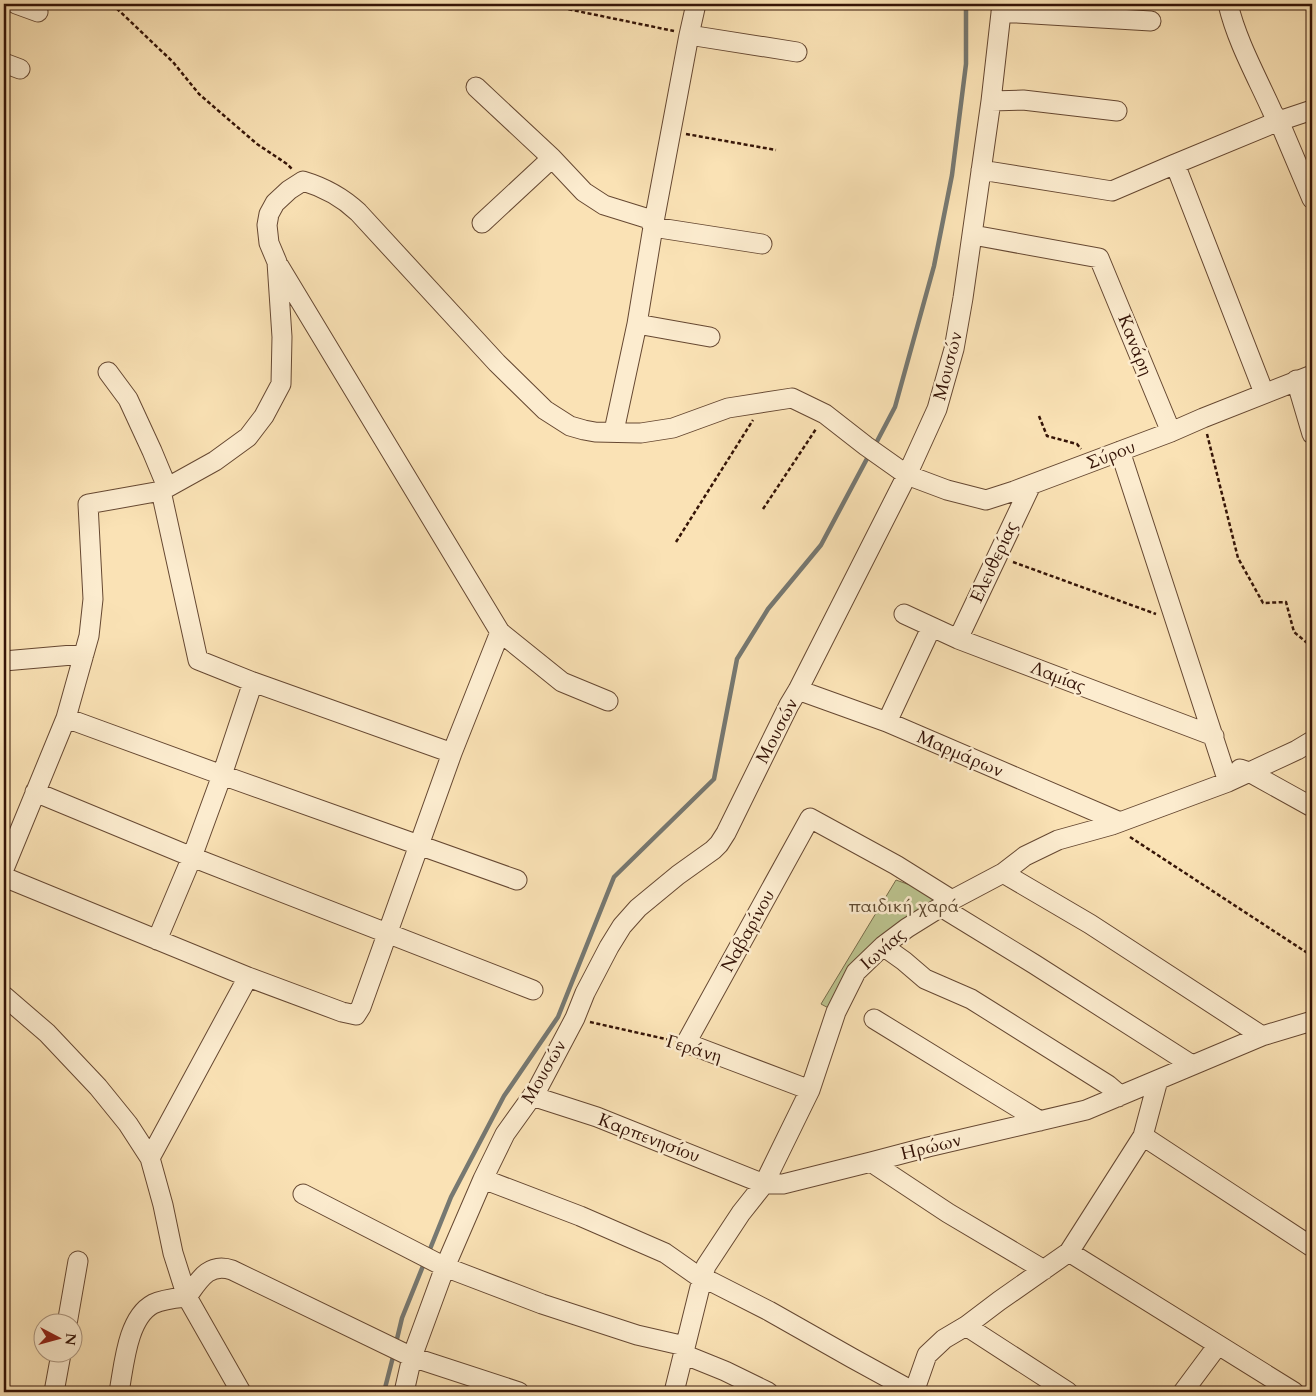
<svg xmlns="http://www.w3.org/2000/svg" width="1316" height="1396" font-family="Cardo,serif">
  <style>
    .green { fill: #bcc48f; stroke: #786c4b }
    .lines { fill: none; stroke-linecap: round; stroke-linejoin: round }
    .stream { stroke: #767871; stroke-width: 4.5 }
    .minor-casing { stroke: #664832; stroke-width: 21 }
    .path { stroke: #351407; stroke-width: 2.5; stroke-dasharray: 4 2.5; stroke-linecap: butt }
    .minor { stroke: #fceccf; stroke-width: 19 }
    .labels { text-anchor: middle; dominant-baseline: central; stroke-width: 5; stroke-linejoin: round; paint-order: stroke }
    .street-label { font-size: 18px; fill: #351407; stroke: #fceccf }
    .park-label { font-size: 18px; font-style: italic; fill: #5e4930; stroke: #fceccf }
  </style>
  <rect width="100%" height="100%" fill="#fae2b5"/>
  <filter id="stains"><feTurbulence type="fractalNoise" baseFrequency=".004" numOctaves="4"/><feColorMatrix values="0 0 0 0 .2 0 0 0 0 .09 0 0 0 0 .02 0 0 0 .5 -.17"/></filter>
  <radialGradient id="worn" r=".72"><stop offset=".6" stop-color="#630" stop-opacity="0"/><stop offset="1" stop-color="#630" stop-opacity=".3"/></radialGradient>
  <path class="green" d="M896,880L952,900L883,946L836,1012L821,1004Z"/>
  <g class="lines">
    <path class="stream" d="M874,447L895,407L934,266L952,175L966,64V4
      M428,1254L451,1197L504,1096L558,1017L614,877L714,779L737,659L768,609L821,545L870,453
      M396,1343L402,1318L425,1261
      M384,1392L394,1353"/>
    <g class="minor-casing">
      <path id="minor" d="M16,4L38,12
        M1228,4C1237,42 1257,77 1273,113L1279,121L1175,164L1264,393
        M1001,12L1151,21
        M689,35L797,52
        M4,63L20,69
        M476,87L552,158L584,192L604,205L649,219L653,227L762,244
        M991,101L1023,100L1117,111
        M1312,110L1279,121L1312,199
        M981,170L1112,191L1175,164
        M482,223L552,158
        M973,235L1099,258L1171,432
        M279,266L500,632L562,682L608,701
        M637,324L710,337
        M108,372L128,399L152,451L167,487
        M1296,380L1312,434
        M614,431L637,324L653,227L689,35L696,4
        M1120,451L1228,782
        M161,491L198,660L253,682L452,753
        M904,614L958,639L1214,736
        M958,639L1031,485
        M4,661L84,654
        M798,690L887,722L1120,822
        M66,718L222,775L517,880
        M887,722L931,628
        M1240,769L1249,772L1312,807
        M35,792L192,857L533,990
        M4,869L66,718L89,636L93,599L88,504L161,491L215,461L248,437L264,416L281,384L282,337L277,262L269,243L267,225L269,214L275,203L289,190L303,181C323,187 343,198 358,212L497,363L545,410L570,426L584,430L595,432L641,433L673,428L728,408L792,398L825,414L866,446L907,475L947,490L986,500L1014,491L1171,432L1203,418L1312,375
        M1003,873L1090,924L1262,1036
        M4,877L248,977L342,1012L356,1015L361,1007L452,753L500,632
        M941,907L1034,964L1192,1065
        M157,940L192,857L222,775L253,682
        M883,946L904,961L925,979L971,999L1108,1085L1115,1091L1118,1097
        M4,996L47,1033L98,1087L128,1124L150,1158L163,1205L173,1253L187,1297L241,1392
        M874,1019L1040,1121
        M810,1090L686,1043L810,818L896,865L952,900
        M532,1096L597,1117L764,1184L810,1090L836,1012L856,972L883,946L907,928L952,900L1003,873L1025,856L1058,840L1112,825L1228,782L1297,750L1312,741
        M1143,1136L1312,1247
        M150,1158L248,977
        M871,1162L948,1213L1044,1270
        M483,1179L580,1216L665,1253L702,1279L712,1282L769,1311L852,1358L914,1392
        M303,1194L445,1267L542,1304L637,1335L685,1346
        M1069,1252L1294,1392
        M67,1324L78,1261
        M966,1326L1068,1392
        M683,1354L725,1371L768,1392
        M54,1392L61,1354
        M119,1392C124,1366 127,1318 153,1304C163,1299 177,1298 187,1297C199,1280 209,1262 232,1270L412,1357L519,1392
        M404,1392L412,1357L445,1267L483,1179L505,1134L538,1088L575,1018L585,993L609,947L622,926L638,908L678,875L713,850L719,844L726,833L789,705L798,690L907,475L937,409L954,349L963,298L991,101L1002,4
        M674,1392L702,1279L706,1266L741,1213L764,1184H783L871,1162L928,1147L1086,1110L1262,1036L1312,1021
        M914,1392L927,1355L944,1339L966,1326L999,1301L1069,1252L1143,1136L1158,1080
        M1183,1392L1218,1345"/>
    </g>
    <path class="path" d="M112,4L173,62L199,94L257,144L287,164L292,169
      M543,4L674,31
      M686,134L776,150
      M1039,416L1047,436L1077,444L1081,449
      M1207,434L1238,558L1263,603L1286,602L1294,632L1312,647
      M763,509L816,429
      M676,542L753,420
      M1013,562L1156,614
      M1130,837L1312,956
      M590,1022L670,1040"/>
    <use href="#minor" class="minor"/>
  </g>
  <g class="labels">
    <g class="street-label">
      <text transform="translate(1135 345) rotate(68)">Κανάρη</text>
      <text transform="translate(948 366) rotate(-76)">Μουσών</text>
      <text transform="translate(1111 455) rotate(-21)">Σύρου</text>
      <text transform="translate(994 562) rotate(-65)">Ελευθερίας</text>
      <text transform="translate(1058 677) rotate(21)">Λαμίας</text>
      <text transform="translate(777 731) rotate(-63)">Μουσών</text>
      <text transform="translate(960 754) rotate(23)">Μαρμάρων</text>
      <text transform="translate(748 931) rotate(-61)">Ναβαρίνου</text>
      <text transform="translate(883 949) rotate(-41)">Ιωνίας</text>
      <text transform="translate(694 1049) rotate(17)">Γεράνη</text>
      <text transform="translate(544 1072) rotate(-60)">Μουσών</text>
      <text transform="translate(649 1138) rotate(21)">Καρπενησίου</text>
      <text transform="translate(931 1147) rotate(-14)">Ηρώων</text>
    </g>
    <g class="park-label">
      <text x="904" y="906">παιδική χαρά</text>
    </g>
  </g>
  <rect width="1316" height="1396" fill="none" stroke="#fae2b5" stroke-width="20"/>
  <rect x="5" y="5" width="1306" height="1386" fill="none" stroke="#351407" stroke-width="2.5"/>
  <rect x="10" y="10" width="1296" height="1376" fill="none" stroke="#351407"/>
  <g transform="translate(58 1338) rotate(96)"><circle r="24" fill="#fceccf" stroke="#ac967f"/>
  <path d="M0-4L9 19L0 12L-9 19Z" fill="#8f2418"/>
  <text y="-8" font-size="14" font-weight="bold" text-anchor="middle" fill="#351407">N</text>
  </g>
  <rect width="100%" height="100%" filter="url(#stains)"/>
  <rect width="100%" height="100%" fill="url(#worn)"/>
</svg>
